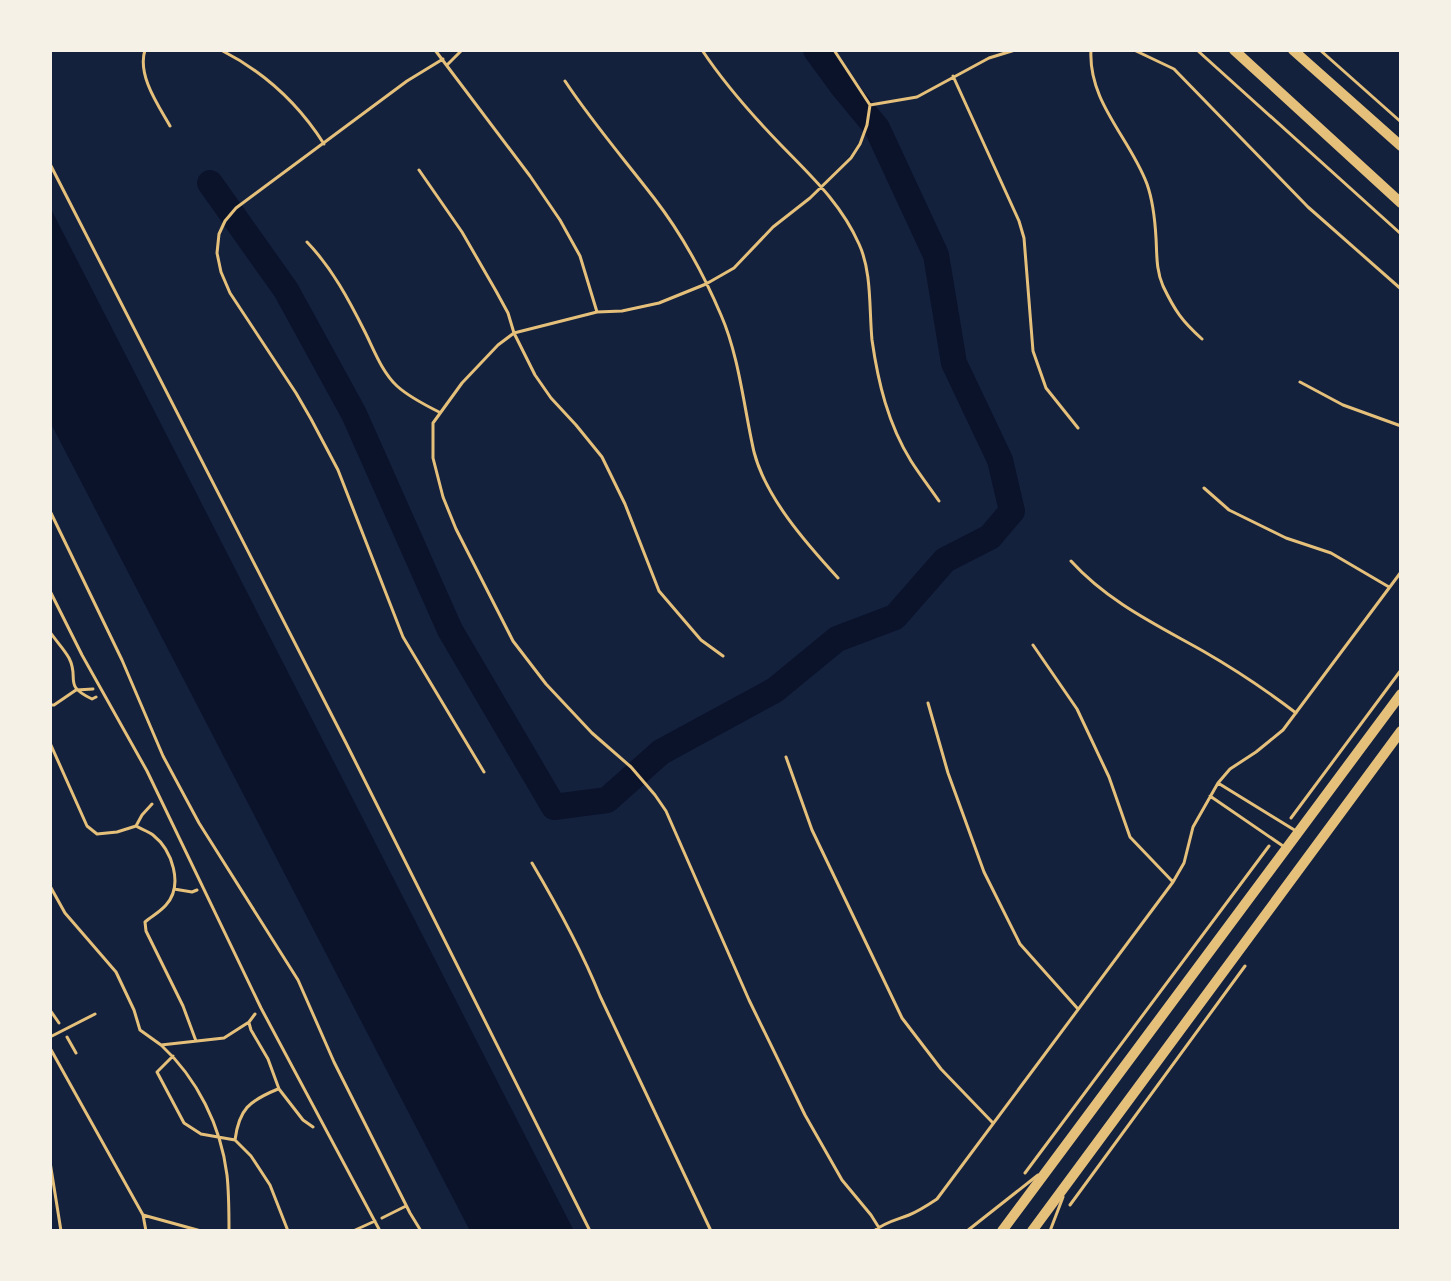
<svg xmlns="http://www.w3.org/2000/svg" width="1451" height="1281" font-family="'Public Sans',sans-serif">
  <style>
    .water { fill: #0b132b }
    .lines { fill: none; stroke-linecap: round; stroke-linejoin: round }
    .river { stroke: #0b132b; stroke-width: 26 }
    .path { stroke: #e5c07b; stroke-width: 3 }
    .service { stroke: #e5c07b; stroke-width: 3 }
    .secondary { stroke: #e5c07b; stroke-width: 10 }
  </style>
  <rect width="100%" height="100%" fill="#14213d"/>
  <path class="water" d="M50,207L574,1231H470L50,422Z"/>
  <g class="lines">
    <path class="river" d="M210,183L286,290L354,414L450,630L554,807L607,800L661,752L775,690L837,639L895,617L945,560L990,537L1012,511L1000,460L954,363L936,255L877,128L843,87L816,50"/>
    <path class="path" d="M1197,50L1401,234
      M1320,50L1401,122
      M50,164L346,743L590,1231
      M50,511L122,660L163,756L199,823L298,980L334,1062L410,1213L421,1231
      M50,632C56,641 64,649 69,658C80,679 62,685 92,699L96,697
      M50,705H54L76,690L93,689
      M50,743L87,826L97,834L117,832L136,826C141,829 148,831 153,835C172,850 184,885 166,905C160,912 152,916 145,922L146,931L183,1006L196,1041
      M1291,818L1401,670
      M136,826L142,815L152,804
      M50,886L65,913L116,972L134,1010L140,1030L161,1045L224,1038L249,1022L255,1014
      M174,889L192,892L197,890
      M50,1010L59,1023
      M249,1023L251,1030L268,1059L279,1089L303,1120L313,1127
      M67,1037L76,1053
      M161,1045C197,1078 221,1126 227,1175C229,1193 229,1213 229,1231
      M173,1056L157,1072L184,1123L201,1134L235,1140L251,1156L270,1185L288,1231
      M235,1140C239,1109 249,1101 278,1089
      M1025,1173L1269,846
      M1070,1205L1245,966
      M382,1218L406,1206"/>
    <path class="service" d="M145,50C137,75 158,105 170,126
      M221,50C264,72 298,103 324,144
      M435,50L530,176L560,220L580,256L597,312
      M702,50C724,83 752,115 780,144C810,175 841,203 859,244C872,272 869,309 872,340C878,382 888,424 911,461C920,475 930,488 939,501
      M834,50L870,105L867,125L860,144L851,158L810,198L773,227L734,268L706,284L659,303L622,311L597,312L514,333L498,345L462,383L433,423V458L443,497L456,529L513,641L546,684L592,733L631,767L655,795L666,811L749,1000L805,1115L842,1180L871,1215L881,1231
      M1091,50C1088,102 1130,138 1147,184C1153,201 1155,220 1156,238C1157,255 1156,270 1163,286C1175,311 1182,321 1202,339
      M1134,50L1174,69L1308,207L1401,289
      M443,59L407,81L236,208L225,221L219,234L217,253L221,272L230,293L296,393L311,419L338,470L403,637L484,772
      M447,65L462,50
      M953,76L1019,221L1024,238L1033,351L1046,388L1078,428
      M565,81C592,122 624,159 654,198C681,233 704,275 721,315C739,356 744,408 754,452C766,498 806,543 838,578
      M870,105L917,97L989,58L1015,50
      M419,170L462,232L496,291L508,313L514,333L535,375L551,398L576,425L602,457L625,504L659,591L701,640L723,656
      M307,242C332,268 349,300 365,332C374,350 382,372 397,386C409,397 425,405 439,412
      M1300,382L1343,405L1401,426
      M1204,488L1229,510L1286,538L1331,553L1389,587
      M1071,561C1108,602 1157,625 1203,651C1236,670 1266,690 1296,713
      M50,591L82,655L147,771L261,1008L380,1231
      M1033,645L1077,709L1109,777L1130,837L1173,882
      M928,703L948,773L984,872L1020,944L1078,1009
      M786,757L812,830L902,1018L941,1069L993,1123
      M1218,783L1296,831
      M1210,796L1283,846
      M532,863C558,907 581,949 600,996L711,1231
      M50,1037L95,1014
      M50,1048L143,1215L201,1231
      M50,1162L61,1231
      M143,1215L146,1231
      M353,1231L375,1221
      M874,1231C885,1222 896,1220 909,1215C919,1211 928,1205 937,1199L1173,882L1184,863L1193,827L1218,783L1230,769L1256,752L1283,730L1401,572
      M967,1231L1038,1175
      M1050,1231L1063,1197"/>
    <path class="secondary" d="M1234,50L1401,203
      M1293,50L1401,146
      M1002,1231L1401,694
      M1032,1231L1401,731"/>
  </g>
  <rect width="1451" height="1281" fill="none" stroke="#f6f1e7" stroke-width="104"/>
</svg>
